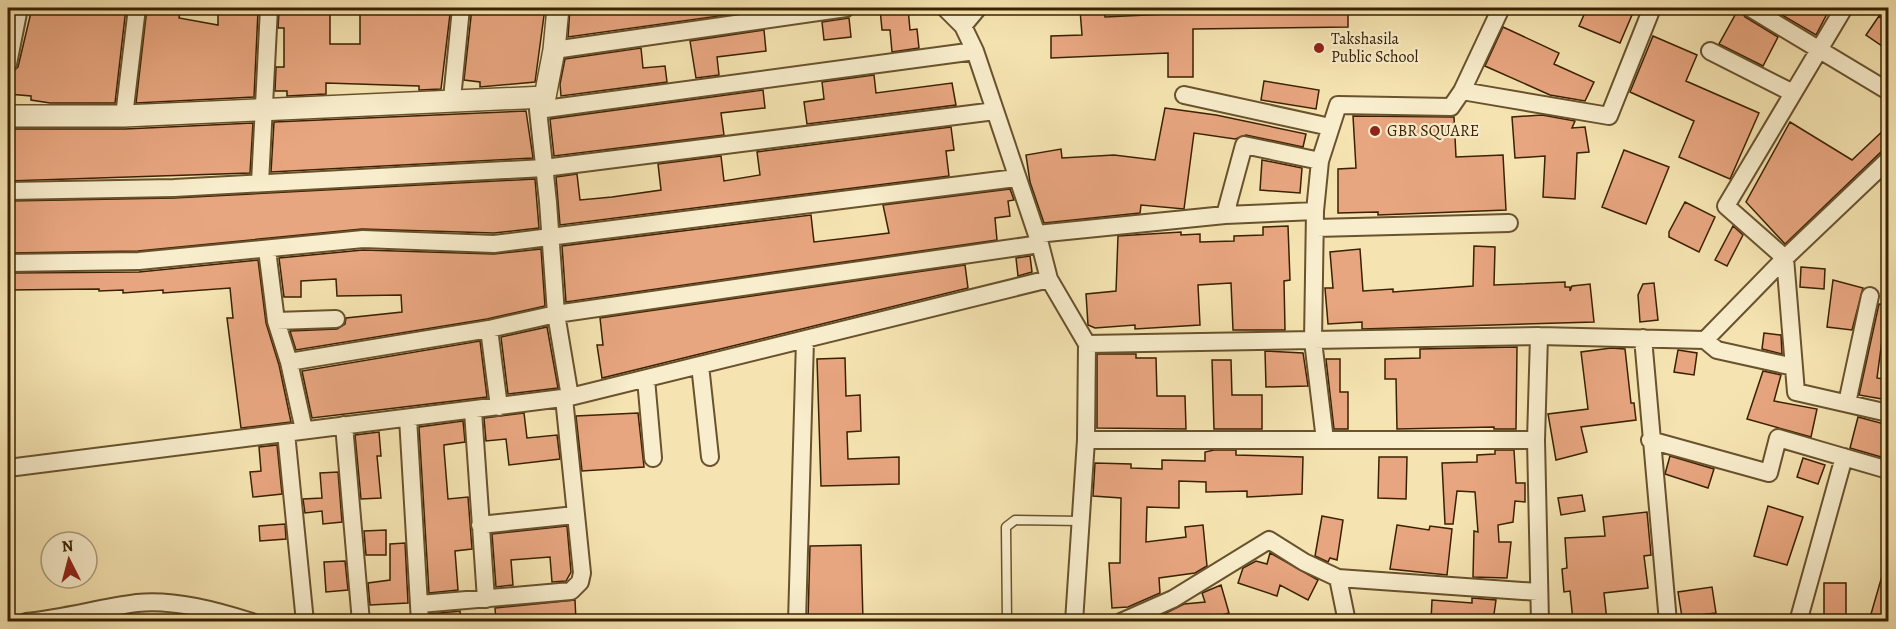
<svg xmlns="http://www.w3.org/2000/svg" width="1896" height="629" font-family="Alegreya,serif">
  <style>
    .building { fill: #e8a680; stroke: #3a2101; stroke-width: 1.5 }
    .lines { fill: none; stroke-linecap: round; stroke-linejoin: round }
    .service-casing { stroke: #69522d; stroke-width: 11 }
    .minor-casing { stroke: #69522d; stroke-width: 20 }
    .tertiary-casing { stroke: #69522d; stroke-width: 24 }
    .service { stroke: #f8edcc; stroke-width: 8 }
    .minor { stroke: #f8edcc; stroke-width: 16 }
    .tertiary { stroke: #f8edcc; stroke-width: 21 }
    .poi-dot { fill: #8f2418; stroke: #f8edcc; stroke-width: 2 }
    .labels { text-anchor: middle; dominant-baseline: central; stroke-width: 4.5; stroke-linejoin: round; paint-order: stroke }
    .poi-label { font-size: 16px; fill: #3a2101; stroke: #f8edcc; text-anchor: start }
  </style>
  <rect width="100%" height="100%" fill="#f5e4b1"/>
  <filter id="stains"><feTurbulence type="fractalNoise" baseFrequency=".00333" numOctaves="4"/><feColorMatrix values="0 0 0 0 .2 0 0 0 0 .09 0 0 0 0 .02 0 0 0 .5 -.17"/></filter>
  <radialGradient id="worn" r=".72"><stop offset=".6" stop-color="#630" stop-opacity="0"/><stop offset="1" stop-color="#630" stop-opacity=".3"/></radialGradient>
  <path class="building" d="M32,8H126L115,103H50L31,100V96L8,94L9,74L18,67Z
    M147,8H181L179,18L218,25V11H258L254,97L136,103Z
    M282,8H330V44H360V8H445V13L450,14L441,89L419,90V86L326,83V94L287,96V91H275L276,67H284V28H278L279,12H282Z
    M472,8H545L535,82L480,87V82L464,80Z
    M570,8H632V10L654,8L762,10L568,37Z
    M908,8L910,30L917,29L919,48L892,52L890,30H882L880,9Z
    M1167,8H1348V27L1193,29V77H1168V53L1051,58V36L1082,35L1080,10L1104,9L1105,17L1168,14Z
    M1587,8H1635L1620,43L1579,26Z
    M1739,8L1745,17L1778,37L1763,66L1719,44Z
    M1770,8H1830L1816,35Z
    M1879,16L1888,20V50L1866,35Z
    M849,18L851,37L824,40L822,22Z
    M1503,27L1559,53L1554,64L1594,82L1585,101L1550,95L1485,66Z
    M764,30L766,51L717,57L719,75L696,78L690,41Z
    M1653,36L1697,55L1686,81L1759,113L1730,179L1679,157L1694,121L1630,92Z
    M641,48L643,68L665,66L667,82L561,96L560,84L565,59Z
    M874,75L876,93L952,83L956,105L807,124L804,102L824,99L822,82Z
    M1264,81L1319,90L1316,109L1261,100Z
    M763,90L765,108L721,113L724,135L554,156L550,119Z
    M1165,108L1216,115L1306,134L1303,147L1246,135L1235,139L1194,133L1184,209L1141,205L1140,213L1044,223L1030,182L1026,155L1061,149L1062,158L1114,155L1155,160Z
    M526,111L533,158L271,172L274,122Z
    M1542,115L1575,121L1572,128L1585,127L1589,152L1577,153L1575,199L1543,197L1545,156L1515,158L1512,117Z
    M1353,116L1454,117L1456,157L1503,155L1506,210L1378,215V212L1338,213V169L1356,168Z
    M1790,122L1852,160L1888,126V150L1881,152L1785,244L1746,202Z
    M253,123L250,173L8,181V129H125Z
    M951,127L954,150L946,151L949,176L560,225L556,177L577,174L580,200L612,197L661,190L658,164L721,156L724,181L760,175L757,152Z
    M1624,150L1669,167L1646,224L1602,207Z
    M1262,160L1302,168L1300,193L1260,190Z
    M535,179L539,228L494,233L362,229L138,251L8,253V201L174,198Z
    M1010,189L1014,200L1008,201L1010,216L995,218L997,240L566,302L562,246L811,215L814,242L865,236L889,233L883,205Z
    M1685,202L1715,217L1699,252L1669,237V232Z
    M1288,226L1290,280L1284,281L1285,330H1233L1231,283L1198,285L1200,325L1135,329V325L1095,328L1088,325L1086,294L1116,291L1118,236L1181,232V235L1200,234V242L1234,241V236L1263,235V227Z
    M1733,226L1743,235L1727,266L1715,260Z
    M1474,246L1495,247L1494,285L1565,282V287H1570V291L1572,286L1590,284L1594,322L1362,329V322L1328,324L1325,288H1333L1330,252L1360,249L1363,291L1393,289V292L1473,286Z
    M541,249L545,306L487,319L296,350L290,331L337,329L345,324L346,318L402,312L401,295L337,296L336,279L301,281V297H284L279,258L363,250L494,254Z
    M1030,256L1032,272L1018,276L1016,258Z
    M258,260L266,323L279,365L291,422L241,428L227,318H233L230,288L163,293V290L123,293V290L99,291V289L8,290V273L139,272Z
    M965,265L968,288L602,378L597,345H603L600,318Z
    M1801,267L1825,269L1824,289L1800,287Z
    M1833,280L1863,288L1852,330L1827,327Z
    M1654,283L1658,320L1640,322L1638,295L1643,284Z
    M1879,304L1888,305V334L1883,333L1877,378L1888,380V400L1859,395Z
    M547,327L558,388L508,394L501,337Z
    M1764,333L1781,335L1782,354L1762,349Z
    M480,341L487,397L312,418L302,371Z
    M1517,347L1516,429H1494V427L1397,429L1396,379H1385V359L1420,358V349Z
    M1611,348L1625,349L1631,403H1634L1636,420L1581,427L1587,452L1556,460L1548,414L1588,409L1581,352Z
    M1678,350L1697,353L1694,375L1674,372Z
    M1265,351L1303,353L1308,386L1266,387Z
    M1097,354H1136V358H1156L1157,396H1185L1186,429L1097,428Z
    M845,358L846,396L860,395L861,431L847,432L848,459L899,457V484L821,486L817,359Z
    M1326,359H1340V392H1348V429H1334Z
    M1212,360H1231L1232,395H1262V429H1214Z
    M1763,371L1781,375L1774,401L1817,409L1811,437L1747,419Z
    M524,413L527,438L557,435L560,459L509,465L506,439L486,441L484,418Z
    M638,413L644,467L582,471L576,416Z
    M1858,417L1888,425V459L1850,448Z
    M463,421L465,442L444,445V449L448,499L468,497L472,549L455,551L458,590L429,593L419,427Z
    M379,432L381,456H377L381,498L361,499L355,435Z
    M277,445L282,494L253,497L250,472L261,471L259,447Z
    M1214,450H1236V455L1303,457L1302,494L1247,497V491L1206,492V482L1179,481V508L1147,507L1146,542L1186,537L1185,527L1203,525L1207,566L1195,573L1159,578L1160,593L1128,607L1112,608L1109,563H1120L1121,498L1093,496L1095,463L1131,464V468L1162,469V460L1205,461V452Z
    M1495,450H1514L1516,483H1525V502L1515,501L1513,522L1498,525L1499,542H1511L1507,578L1473,577L1474,531L1478,532L1475,492L1457,491L1453,524H1445L1442,463L1477,462V455L1495,454Z
    M1670,456L1714,469L1708,488L1665,474Z
    M1379,457H1407L1406,499L1378,498Z
    M1803,458L1825,465L1818,484L1797,477Z
    M338,472L342,522L323,524L322,511L305,513L303,499L322,498L320,473Z
    M1582,495L1585,511L1561,515L1558,498Z
    M1768,506L1803,517L1787,565L1754,556Z
    M1647,512L1651,555L1644,556L1648,588L1604,593L1607,621H1573L1570,591L1564,592L1562,569L1567,568L1565,538L1605,536L1603,517Z
    M1322,516L1343,520L1337,560L1330,558L1328,562L1315,556Z
    M285,524L286,539L260,541L259,526Z
    M1397,525L1429,530L1430,526L1452,529L1447,575L1390,569Z
    M567,526L571,572L566,581L552,582L550,557L511,560L513,585L496,587L492,534Z
    M386,530V555H366L364,531Z
    M405,543L408,603L370,605L368,583L390,580V544Z
    M861,545L863,621H808L810,546Z
    M1270,553L1318,580L1308,600L1280,585L1277,596L1238,583L1243,568L1256,561L1267,564Z
    M345,561L348,590L326,592L324,562Z
    M1884,569H1888V621H1869Z
    M1824,583H1846V621H1824Z
    M1221,585L1229,613L1200,621H1159L1158,617L1184,604L1205,602L1202,593Z
    M1712,587L1716,613L1682,617L1678,592Z
    M1472,598L1496,600L1493,621H1431L1432,600L1472,603Z
    M575,600L576,621H496L495,608Z
    M460,611L461,621H430V614Z"/>
  <g class="lines">
    <g class="service-casing">
      <path id="service" d="M1007,622L1006,527L1015,520L1081,521"/>
    </g>
    <g class="minor-casing">
      <path id="minor" d="M945,8L963,26L975,51L1040,244L1049,279L1087,344L1086,440L1074,622
        M1750,8L1888,91
        M1844,8L1726,206L1785,258L1796,392L1888,413
        M1885,8L1888,10
        M963,26L978,8
        M554,50L846,8
        M1710,51L1793,93
        M8,64L19,8
        M1462,91L1609,116L1652,8
        M1184,95L1330,127
        M452,99L461,8
        M542,102L538,110L548,202L556,314L570,397
        M538,110L975,51
        M124,116L137,8
        M260,183L269,8
        M8,191L174,188L544,168L995,111
        M1225,215L1244,145L1320,161
        M1316,228L1509,223
        M1037,234L1225,215L1315,211
        M267,250L276,321L289,362L304,430
        M8,263L139,261L363,239L494,244L1016,178
        M276,321L336,319
        M489,329L499,407
        M1539,336L1536,440L1540,622
        M1643,338L1668,622
        M1705,340L1717,350L1794,367
        M1087,344L1539,336L1705,340L1785,258L1888,160
        M289,362L489,329L556,314L1040,244
        M700,365L710,457
        M646,379L653,458
        M1847,403L1870,296
        M473,411L486,599
        M408,418L420,622
        M344,425L361,622
        M286,433L305,622
        M1086,440H1536
        M1325,440L1313,341L1315,211L1320,161L1338,105L1451,107L1462,91L1501,8
        M1650,440L1769,473L1778,438L1888,470
        M8,468L570,397L1049,279
        M480,525L575,515
        M1338,578L1347,622
        M420,604L571,591L580,582L582,573L564,398
        M26,622C64,618 100,608 137,603C174,599 217,611 252,622
        M797,622L805,340
        M1121,622L1173,599L1269,540L1304,562L1338,578L1538,592
        M1798,622L1844,457"/>
    </g>
    <g class="tertiary-casing">
      <path id="tertiary" d="M8,116H124L545,97L554,50L558,8"/>
    </g>
    <use href="#service" class="service"/>
    <use href="#minor" class="minor"/>
    <use href="#tertiary" class="tertiary"/>
  </g>
  <g class="poi-dot">
    <circle cx="1319" cy="48" r="6"/>
    <circle cx="1375" cy="131" r="6"/>
  </g>
  <g class="labels">
    <g class="poi-label">
      <text x="1331" y="39">Takshasila<tspan x="1331" dy="18">Public School</tspan></text>
      <text x="1387" y="131">GBR SQUARE</text>
    </g>
  </g>
  <rect width="1896" height="629" fill="none" stroke="#f5e4b1" stroke-width="30"/>
  <rect x="9" y="9" width="1878" height="611" fill="none" stroke="#3a2101" stroke-width="3"/>
  <rect x="15" y="15" width="1866" height="599" fill="none" stroke="#3a2101" stroke-width="1.5"/>
  <g transform="translate(69 560) rotate(354)"><circle r="28" fill="#f8edcc" stroke="#ac9b7b" stroke-width="1.5"/>
  <path d="M0-4.5L10 22L0 15L-10 22Z" fill="#8f2418"/>
  <text y="-9" font-size="16" font-weight="bold" text-anchor="middle" fill="#3a2101">N</text>
  </g>
  <rect width="100%" height="100%" filter="url(#stains)"/>
  <rect width="100%" height="100%" fill="url(#worn)"/>
</svg>
